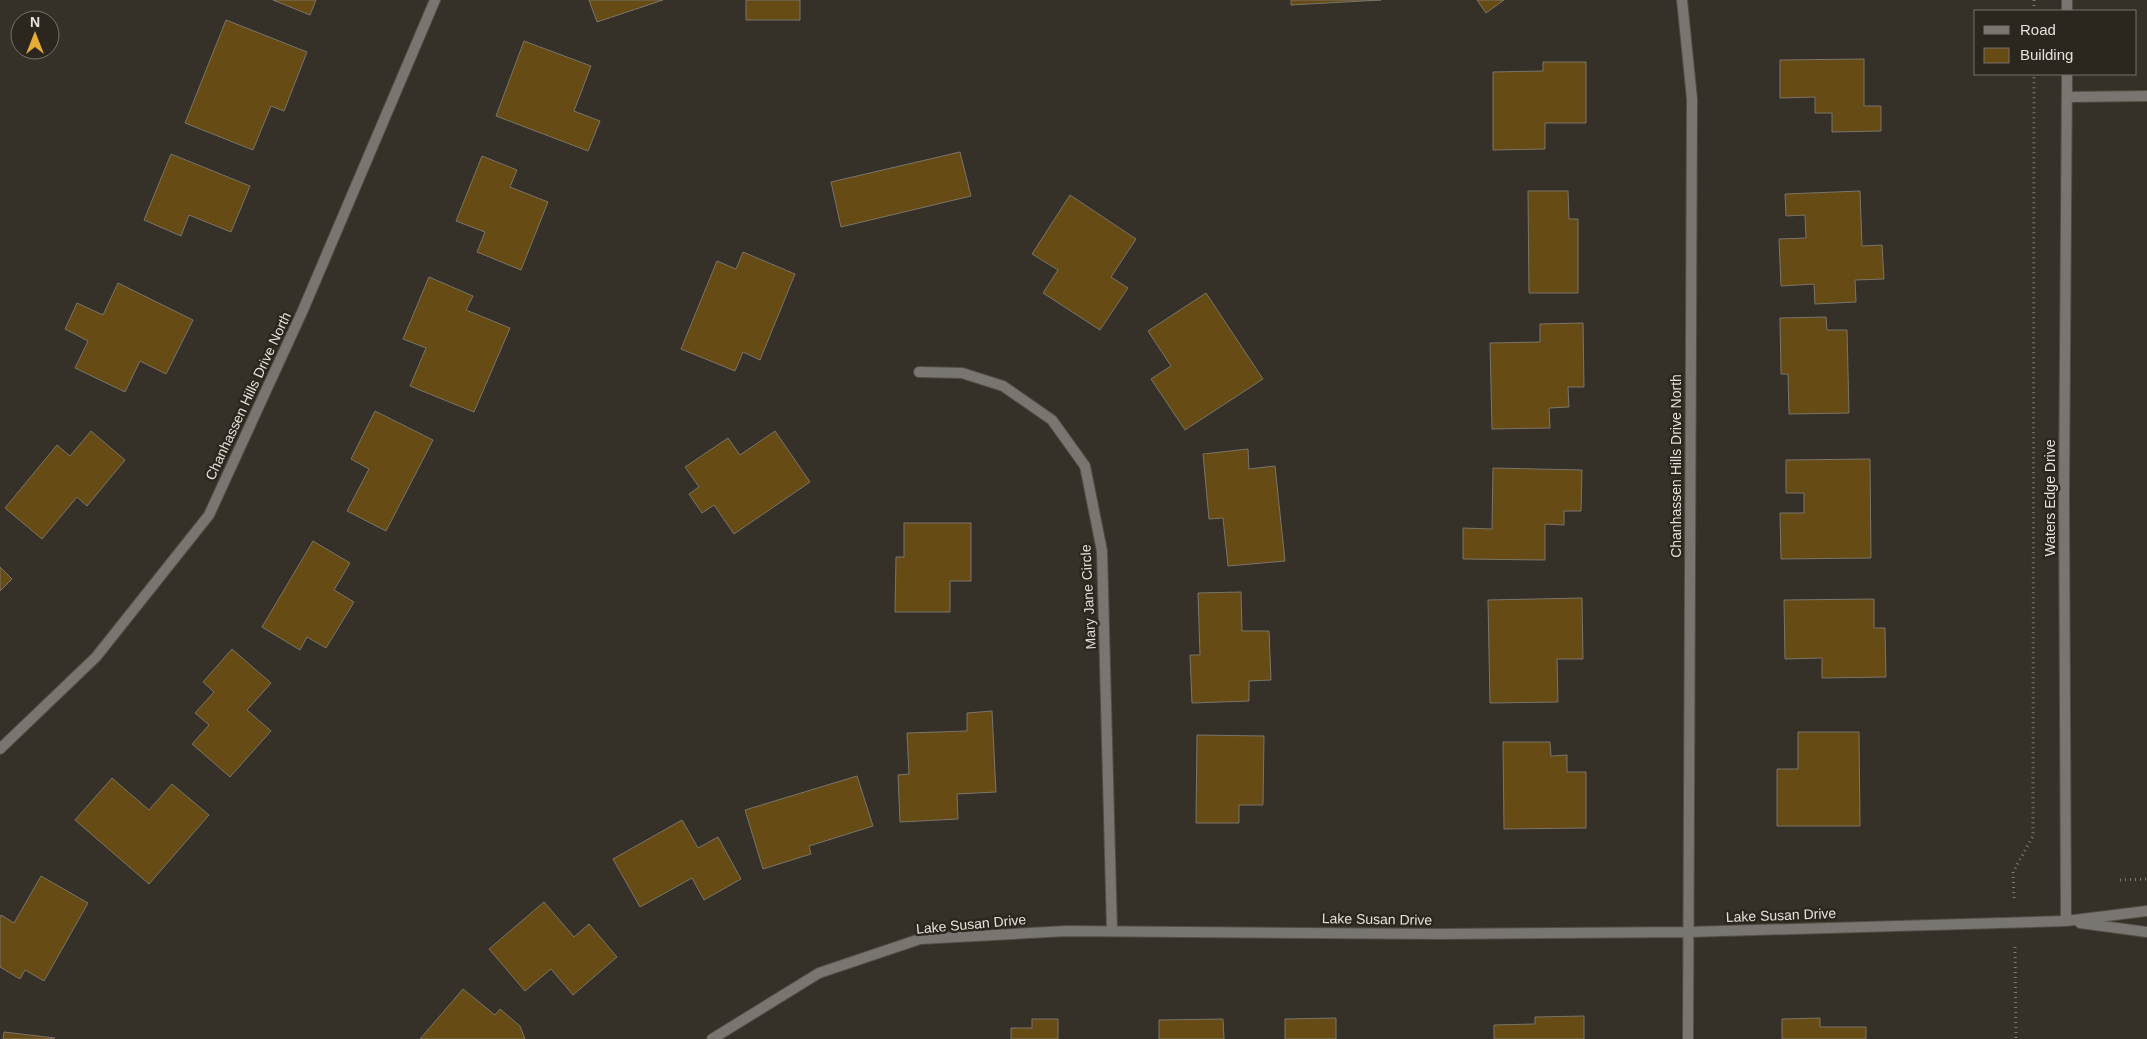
<svg xmlns="http://www.w3.org/2000/svg" width="2147" height="1039" font-family="Arial,sans-serif">
  <style>
    .building { fill: #664b15; stroke: #7a746a }
    .lines { fill: none; stroke-linecap: round; stroke-linejoin: round }
    .street-casing { stroke: #524d45; stroke-width: 12 }
    .path { stroke: #7d7971; stroke-width: 3; stroke-dasharray: 1 4; stroke-linecap: butt }
    .street { stroke: #797672; stroke-width: 10 }
    .labels { text-anchor: middle; dominant-baseline: central; stroke-width: 5; stroke-linejoin: round; paint-order: stroke }
    .street-label { font-size: 14px; fill: #e4e1db; stroke: #2c271e }
  </style>
  <rect width="100%" height="100%" fill="#363128"/>
  <path class="building" d="M273,0H316L310,15Z
    M589,0H663L597,22Z
    M746,0H800V20H746Z
    M1291,0H1381L1291,5Z
    M1477,0H1504L1486,13Z
    M226,20L307,52L284,111L271,106L253,150L185,123Z
    M524,41L591,66L574,111L600,121L588,151L496,116Z
    M1864,59V106H1881V131L1832,132V113H1815V97L1780,98V60Z
    M1543,62H1586V123H1545V149L1493,150V72L1543,71Z
    M960,152L971,196L841,227L831,182Z
    M171,154L250,186L231,232L189,215L181,236L144,220Z
    M482,156L517,170L510,187L548,202L521,270L477,252L485,232L456,221Z
    M1528,191H1568L1569,219H1578V293H1529Z
    M1860,191L1862,246L1882,245L1884,279L1855,280L1856,302L1815,304L1814,284L1781,286L1779,239L1806,238L1805,215L1786,216L1785,194Z
    M1070,195L1136,239L1111,277L1128,288L1100,330L1043,293L1058,270L1032,254Z
    M743,252L795,274L760,360L743,352L735,371L681,349L717,261L736,269Z
    M429,277L473,296L466,310L510,328L474,412L410,386L426,348L403,339Z
    M118,283L193,320L166,374L140,361L125,392L75,368L88,341L65,329L77,303L103,315Z
    M1206,293L1263,379L1185,430L1151,379L1171,366L1148,331Z
    M1826,317L1827,330H1847L1849,413L1789,414L1788,374H1781L1780,318Z
    M1583,323L1584,387H1568L1569,407L1549,408L1550,428L1492,429L1490,343L1540,342V324Z
    M375,411L433,440L386,531L347,511L369,469L351,459Z
    M91,431L125,460L87,506L77,497L42,539L5,508L57,445L70,456Z
    M775,431L810,482L734,534L714,505L702,513L689,494L699,487L685,467L728,438L740,455Z
    M1248,449L1249,469L1275,466L1285,561L1228,566L1223,518L1209,519L1203,454Z
    M1870,459L1871,558L1781,559L1780,513H1804V493H1786V460Z
    M1493,468L1582,470L1581,511H1564V525L1545,524V560L1463,559V528L1492,529Z
    M904,523H971V581H950V612H895L896,557H904Z
    M313,541L350,563L334,590L354,602L326,648L307,637L300,650L262,627Z
    M0,567L12,579L0,591Z
    M1241,592L1242,631H1269L1271,680L1249,681V701L1192,703L1190,655H1200L1198,593Z
    M1582,598L1583,659H1557L1558,702L1490,703L1488,600Z
    M1874,599V628H1885L1886,677L1822,678V658L1785,659L1784,600Z
    M232,649L271,683L247,710L271,731L230,777L192,744L209,725L195,713L214,692L203,682Z
    M992,711L996,792L957,794L958,819L900,822L898,775L909,774L907,733L967,731V713Z
    M1798,732H1859L1860,826H1777V769H1798Z
    M1197,735L1264,736L1263,805H1239V823H1196Z
    M1503,742H1550L1551,756L1567,755V772H1586V828L1504,829Z
    M857,776L873,826L809,846L811,854L763,869L745,810Z
    M112,778L149,810L172,784L209,815L149,884L75,820Z
    M682,820L698,848L718,837L741,879L704,900L692,878L640,907L613,859Z
    M41,876L88,903L44,981L25,970L20,979L0,967V917L1,915L14,923Z
    M544,902L574,937L589,924L617,957L573,995L551,969L525,991L489,949Z
    M463,989L495,1015L500,1009L520,1026L525,1039H420Z
    M1584,1016V1039H1494V1025L1535,1024V1017Z
    M1336,1018V1039H1285V1019Z
    M1820,1018V1027H1866V1039H1782V1019Z
    M1032,1019H1058V1039H1011V1028H1032Z
    M1223,1019L1224,1039H1159V1020Z
    M4,1032L55,1038L54,1039H3Z"/>
  <g class="lines">
    <g class="street-casing">
      <path id="street" d="M1682,0L1692,99L1688,1039
        M2067,0V11
        M2067,97L2147,96
        M919,372L962,373L1003,386L1052,420L1085,466L1102,551L1112,931
        M0,749L96,657L209,515L303,310L435,0
        M2066,921L2064,495L2067,74
        M2080,923L2147,932
        M712,1039L819,973L920,939L1067,931L1440,934L1688,932L2066,921L2147,911"/>
    </g>
    <path class="path" d="M2034,0V11
      M2120,880L2147,879
      M2014,898L2013,872L2033,836L2034,74
      M2015,947L2016,1039"/>
    <use href="#street" class="street"/>
  </g>
  <g class="labels">
    <g class="street-label">
      <text transform="translate(248 396) rotate(-65)">Chanhassen Hills Drive North</text>
      <text transform="translate(1676 466) rotate(-90)">Chanhassen Hills Drive North</text>
      <text transform="translate(2050 498) rotate(-90)">Waters Edge Drive</text>
      <text transform="translate(1088 597) rotate(-93)">Mary Jane Circle</text>
      <text transform="translate(1781 915) rotate(-2)">Lake Susan Drive</text>
      <text transform="translate(1377 919) rotate(1)">Lake Susan Drive</text>
      <text transform="translate(971 924) rotate(-5)">Lake Susan Drive</text>
    </g>
  </g>
  <rect x="1974" y="10" width="162" height="65" fill="#2c271e" stroke="#76716a"/>
  <rect x="1984" y="26" width="25" height="8" fill="#797672" stroke="#76716a"/>
  <text x="2020" y="35" font-size="15" fill="#e4e1db">Road</text>
  <rect x="1984" y="48" width="25" height="15" fill="#664b15" stroke="#76716a"/>
  <text x="2020" y="60" font-size="15" fill="#e4e1db">Building</text>
  <g transform="translate(35 35)"><circle r="24" fill="#2c271e" stroke="#76716a"/>
  <path d="M0-4L9 19L0 12L-9 19Z" fill="#e7ac36"/>
  <text y="-8" font-size="14" font-weight="bold" text-anchor="middle" fill="#e4e1db">N</text>
  </g>
</svg>
